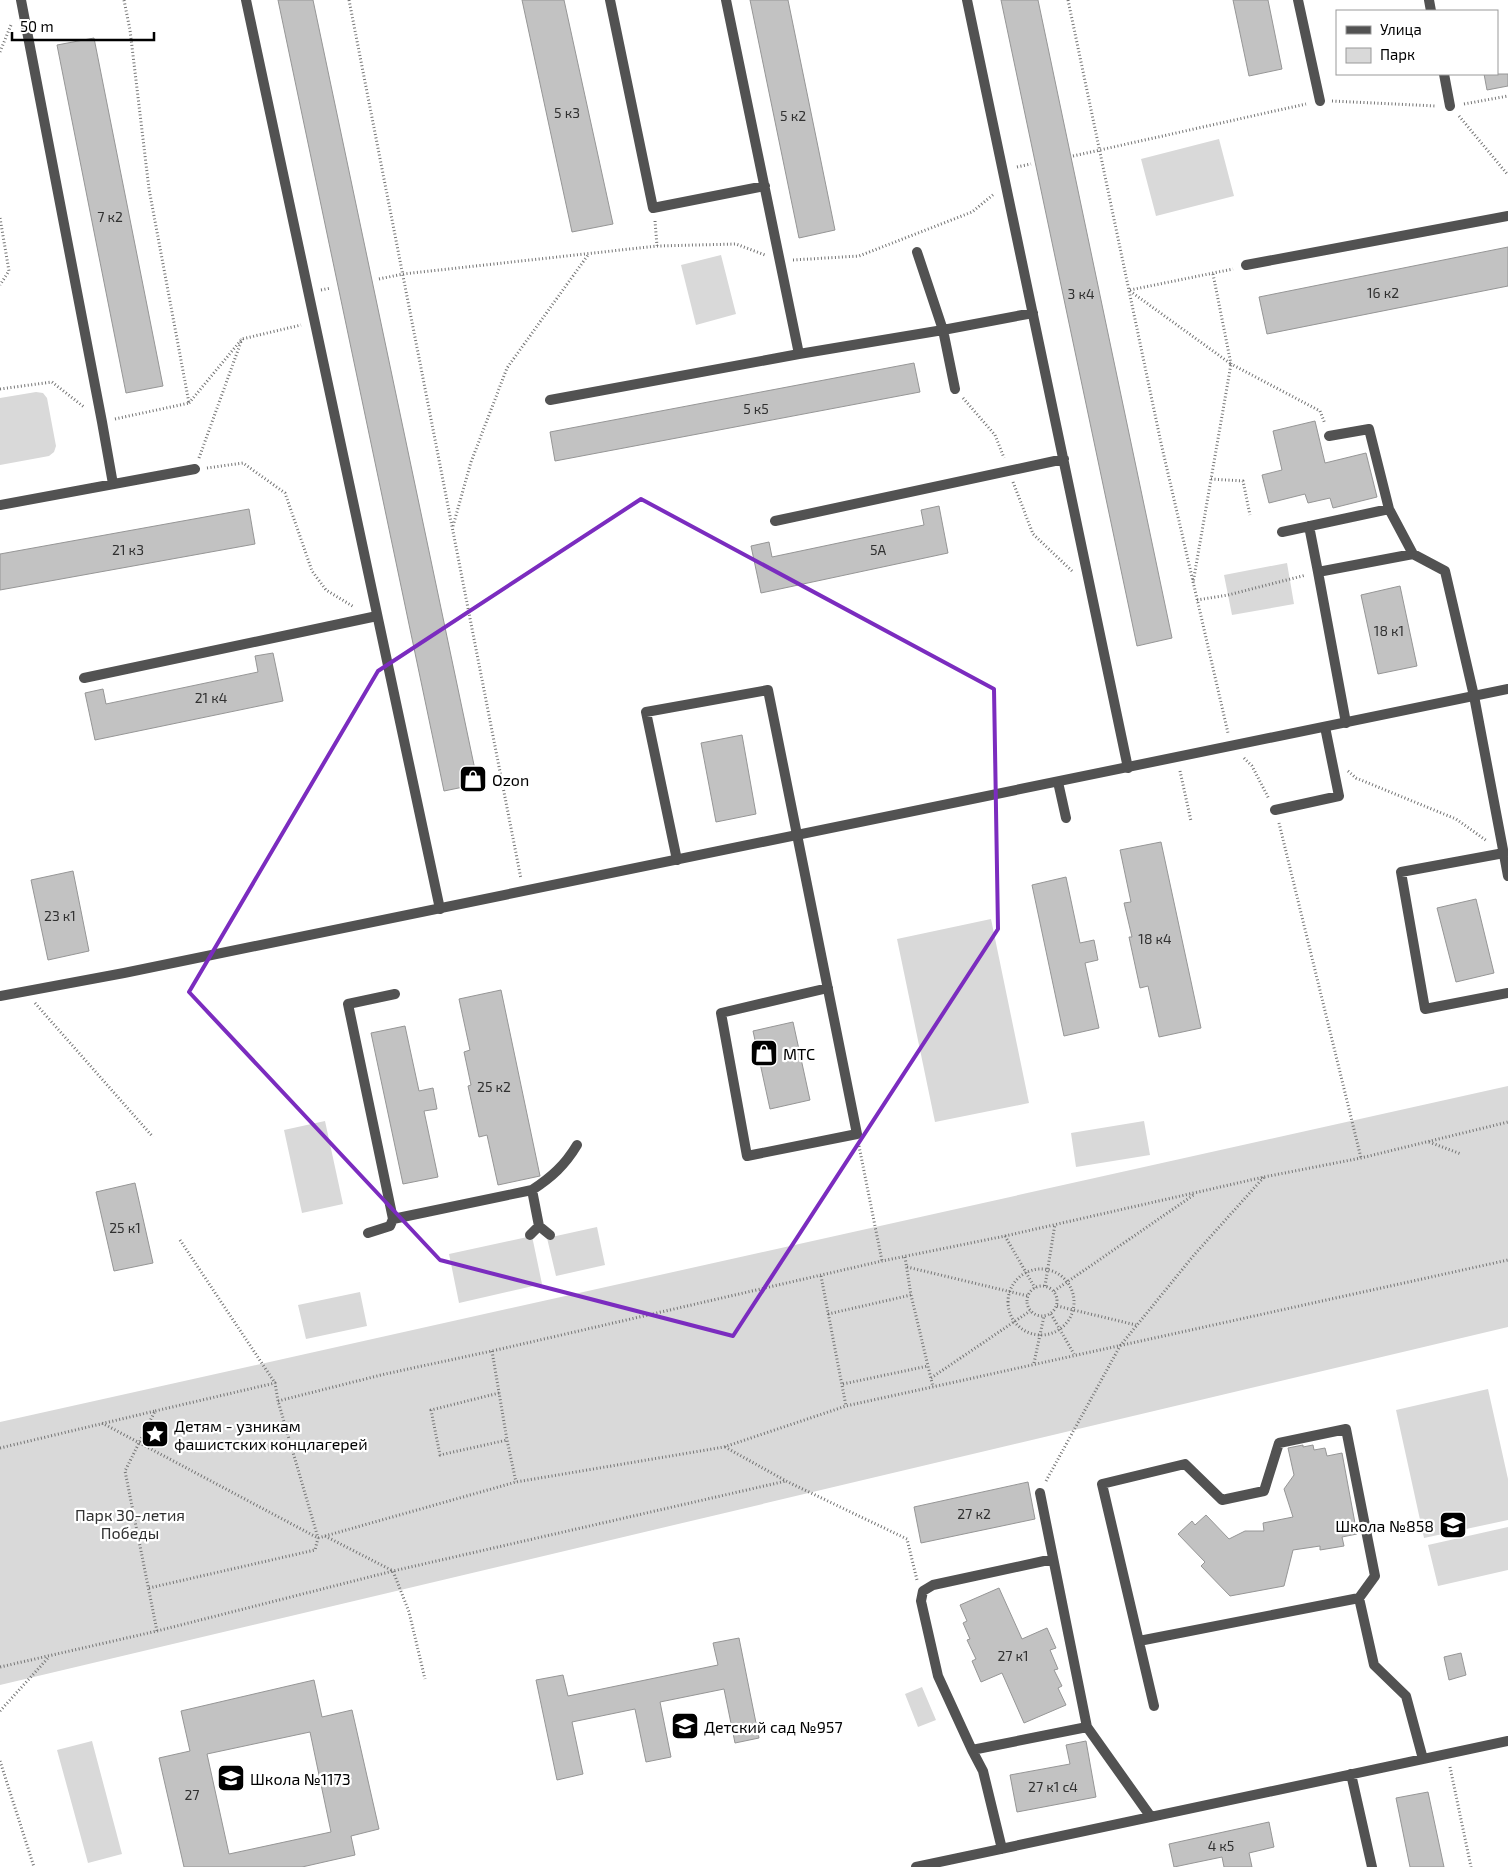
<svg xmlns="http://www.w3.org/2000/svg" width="1508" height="1867" font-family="'Exo 2',sans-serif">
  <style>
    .green { fill: #d9d9d9 }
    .building { fill: #c2c2c2; stroke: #969696; fill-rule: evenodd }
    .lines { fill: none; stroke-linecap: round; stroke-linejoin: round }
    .path { stroke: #747474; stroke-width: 3; stroke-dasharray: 1 2.5; stroke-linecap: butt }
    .service { stroke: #525252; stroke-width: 10 }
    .minor { stroke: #525252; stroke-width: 10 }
    .marked { fill: none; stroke: #7b2cbf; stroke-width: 4; stroke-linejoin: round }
    .labels { text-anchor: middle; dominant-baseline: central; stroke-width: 4.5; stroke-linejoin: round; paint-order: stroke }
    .number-label { font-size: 14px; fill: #303030 }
    .poi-label { font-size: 16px; fill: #000; stroke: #fff; text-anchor: start }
    .park-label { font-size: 16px; fill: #303030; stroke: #fff }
  </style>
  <rect width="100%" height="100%" fill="#fff"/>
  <path class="green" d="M1219,139L1234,196L1156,216L1141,159Z
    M721,255L736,314L696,325L681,265Z
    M36,392L43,393L47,398L56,446L54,452L49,456L0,465V398Z
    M1287,563L1294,604L1232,615L1224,575Z
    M991,919L1029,1103L935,1122L897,939Z
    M1508,1086V1327L0,1685V1422Z
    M325,1121L343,1204L302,1213L284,1130Z
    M1144,1121L1150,1155L1076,1167L1071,1133Z
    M597,1227L605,1265L556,1276L547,1238Z
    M532,1236L542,1284L459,1303L449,1254Z
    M360,1292L367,1326L306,1339L298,1305Z
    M1488,1389L1508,1479V1520L1424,1538L1396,1410Z
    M1508,1527V1570L1438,1586L1428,1545Z
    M922,1687L936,1720L918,1727L905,1694Z
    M92,1741L122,1854L88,1863L57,1750Z"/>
  <path class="building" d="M278,0H313L478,784L444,791Z
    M522,0H564L613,224L572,232Z
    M750,0H788L835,230L799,238Z
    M1001,0H1038L1172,638L1137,646Z
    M1233,0H1268L1282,69L1249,76Z
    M94,38L163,386L126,393L57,45Z
    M1484,74H1508V86L1487,90Z
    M1508,247V286L1267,334L1259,297Z
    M914,363L920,392L555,461L550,432Z
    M1315,421L1325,463L1366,453L1377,497L1333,508L1330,498L1308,503L1305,494L1269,503L1262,475L1282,470L1273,431Z
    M939,506L948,553L761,593L751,546L769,542L772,557L924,525L921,510Z
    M249,509L255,544L0,590V554Z
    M1400,586L1417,666L1378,674L1361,595Z
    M273,653L283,701L95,740L85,693L103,689L106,704L258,672L255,656Z
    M742,735L756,814L716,822L701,743Z
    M1161,842L1201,1028L1159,1037L1148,986L1140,988L1129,937H1132L1124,903L1131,902L1120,850Z
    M73,871L89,951L48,960L31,880Z
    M1066,877L1080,943L1094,940L1098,960L1085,963L1099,1028L1064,1036L1032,885Z
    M1476,899L1494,973L1456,982L1437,908Z
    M501,990L540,1176L498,1185L487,1135L479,1137L468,1086L471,1085L464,1052L470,1050L459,999Z
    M793,1022L810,1100L770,1109L753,1031Z
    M405,1026L419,1091L433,1088L437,1109L424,1111L438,1177L403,1184L371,1033Z
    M135,1183L153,1263L114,1271L96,1192Z
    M1303,1445V1447L1313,1445L1314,1450L1325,1448L1327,1456L1342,1453L1357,1534L1342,1537L1344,1546L1320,1550V1546L1293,1550L1284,1586L1230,1596L1201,1566L1205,1562L1178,1534L1192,1521L1195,1525L1206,1515L1229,1539L1245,1531H1264L1263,1523L1293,1517L1284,1489L1294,1475L1288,1448Z
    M1028,1482L1035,1519L921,1543L914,1507Z
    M999,1588L1022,1639L1047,1628L1056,1648L1050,1650L1058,1669L1054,1670L1062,1686L1058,1688L1066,1705L1024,1723L1002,1673L981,1682L972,1661L976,1659L967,1640L970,1639L963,1623L967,1621L960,1605Z
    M739,1638L759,1738L735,1743L724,1689L660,1702L671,1757L646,1762L635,1709L572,1722L583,1774L557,1780L536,1680L563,1675L568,1696L718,1665L713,1643Z
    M1461,1653L1466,1675L1449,1680L1444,1657Z
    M314,1680L322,1717L352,1710L379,1829L351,1836L355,1855L302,1867H184L159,1758L190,1751L181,1711ZM310,1732L331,1832L229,1854L207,1754Z
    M1086,1741L1096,1797L1017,1812L1010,1775L1070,1764L1066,1745Z
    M1428,1792L1444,1867H1410L1396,1798Z
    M1269,1822L1274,1847L1249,1853L1252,1867H1224L1222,1857L1174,1867L1169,1844Z"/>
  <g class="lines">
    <path class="path" d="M349,0L521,879
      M1068,0L1161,443L1228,733
      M0,52L11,25
      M1332,101L1436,106
      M1464,104L1508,96
      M1459,116L1508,175
      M1073,156L1306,104
      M1017,167L1031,164
      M0,218L9,271L0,285
      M655,221L657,246
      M793,260L859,256L972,212L994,194
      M1213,274L1231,364L1320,411L1325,424
      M379,279L403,274L657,246L736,244L765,255
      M321,290L331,288
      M1130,290L1233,269
      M1130,291L1231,364L1193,583
      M0,389L52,382L84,407
      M963,398L995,435L1004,458
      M189,403L242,339L301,325
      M115,419L189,403L149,189L130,30L124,0
      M199,458L242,339
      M207,468L243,463L285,493L312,571L326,590L354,607
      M1211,479L1243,481L1250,515
      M1013,482L1033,534L1072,571
      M453,526L471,462L507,368L588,255
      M1197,600L1228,595L1306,575
      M1244,758L1252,766L1269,799
      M1180,771L1191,821
      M1348,771L1356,778L1456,819L1487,841
      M1279,823L1361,1158
      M35,1003L153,1137
      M1429,1142L1461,1154
      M859,1146L882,1261
      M1005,1236L1035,1288
      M180,1240L275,1383
      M905,1257L911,1295L933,1387
      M907,1267L1028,1296
      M1008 1302a33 33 0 1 1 66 0a33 33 0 1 1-66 0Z
      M821,1276L846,1406
      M1027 1301a15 15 0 1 1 30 0a15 15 0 1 1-30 0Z
      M1045,1286L1055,1224
      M1054,1291L1195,1194
      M1057,1306L1136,1325
      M828,1314L911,1295
      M1051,1314L1074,1354
      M492,1351L507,1440L516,1482
      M1034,1363L1044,1316
      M931,1378L1030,1311
      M843,1384L928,1366
      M499,1393L431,1410L440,1455L507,1440
      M278,1401L385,1374L492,1351L882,1261L1005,1236L1264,1177L1361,1158L1508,1122
      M102,1423L318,1538L516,1482L724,1447L846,1406L1508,1260
      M725,1447L786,1481L907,1539L917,1580
      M0,1448L155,1411L125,1471L157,1631L0,1667
      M1046,1481L1120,1346L1194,1255L1264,1177
      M325,1536L393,1571L409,1612L425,1679
      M149,1588L315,1550L318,1538L278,1401L275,1383L155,1411
      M157,1631L393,1571L786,1481
      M0,1711L48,1658
      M0,1761L34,1867
      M1450,1767L1471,1867"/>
    <path class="service" d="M21,0L102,422L113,484
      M246,0L440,909
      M610,0L653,208L765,186
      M967,0L1128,768
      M1298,0L1320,101
      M1429,0L1431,11
      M1444,74L1450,106
      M1246,265L1508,216
      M799,354L943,330L917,252
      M955,389L943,330L1033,313
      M550,400L799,354L726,0
      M1329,436L1369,429L1389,509L1413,554
      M0,505L195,469
      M775,521L1064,459
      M1309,526L1318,572
      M1282,532L1389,509
      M84,678L377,616
      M1346,723L1318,572L1413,554L1445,571L1474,696L1508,876
      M1058,782L1066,818
      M1275,810L1339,796L1325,727
      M1504,853L1401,872L1425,1009L1508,993
      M677,860L646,712L768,690L857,1134L747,1156L721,1013L828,988
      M532,1190L539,1226L550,1235
      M393,1219L532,1190C552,1177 565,1165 577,1145
      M368,1233L390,1226L393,1219L348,1004L395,994
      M530,1235L539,1226
      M1040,1493L1087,1727L1151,1817
      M1053,1559L933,1585L923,1591L921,1601L938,1676L972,1750L1087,1727
      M1139,1641L1359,1598L1374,1665L1406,1696L1423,1759
      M1154,1706L1102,1484L1185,1464L1222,1500L1264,1491L1279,1443L1346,1429L1375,1576L1359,1598
      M972,1750L983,1771L1002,1849
      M1351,1774L1372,1867
      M916,1867L1508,1741"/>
    <path class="minor" d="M0,996L124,973L1508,689"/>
  </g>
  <path class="marked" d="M641,499L994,689L998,929L733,1336L440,1260L189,992L378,671Z"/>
  <defs>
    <g id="shop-square" transform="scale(1.4375)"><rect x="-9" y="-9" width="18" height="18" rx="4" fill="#000" stroke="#fff"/><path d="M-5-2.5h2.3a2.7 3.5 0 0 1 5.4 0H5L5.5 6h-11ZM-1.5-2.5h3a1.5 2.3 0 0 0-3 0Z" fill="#fff"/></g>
    <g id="sight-square" transform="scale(1.4375)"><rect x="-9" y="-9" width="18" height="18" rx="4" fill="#000" stroke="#fff"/><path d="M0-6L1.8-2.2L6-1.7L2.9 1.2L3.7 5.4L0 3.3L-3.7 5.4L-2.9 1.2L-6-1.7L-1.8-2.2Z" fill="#fff"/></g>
    <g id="school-square" transform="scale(1.4375)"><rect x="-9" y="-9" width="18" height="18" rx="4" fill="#000" stroke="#fff"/><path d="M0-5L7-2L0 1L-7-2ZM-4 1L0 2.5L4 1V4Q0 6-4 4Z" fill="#fff"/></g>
  </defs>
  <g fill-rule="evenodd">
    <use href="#shop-square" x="473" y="779"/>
    <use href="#shop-square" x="764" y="1053"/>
    <use href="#sight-square" x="155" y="1434"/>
    <use href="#school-square" x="1453" y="1525"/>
    <use href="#school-square" x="685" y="1726"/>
    <use href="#school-square" x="231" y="1778"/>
  </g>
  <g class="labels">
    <g class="number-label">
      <text x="567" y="112">5 к3</text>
      <text x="793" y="115">5 к2</text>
      <text x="110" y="216">7 к2</text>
      <text x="1383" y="292">16 к2</text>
      <text x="1081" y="293">3 к4</text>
      <text x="756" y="408">5 к5</text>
      <text x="128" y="549">21 к3</text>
      <text x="878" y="549">5А</text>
      <text x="1389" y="630">18 к1</text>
      <text x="211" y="697">21 к4</text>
      <text x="60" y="915">23 к1</text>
      <text x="1155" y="938">18 к4</text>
      <text x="494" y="1086">25 к2</text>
      <text x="125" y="1227">25 к1</text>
      <text x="974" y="1513">27 к2</text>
      <text x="1013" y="1655">27 к1</text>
      <text x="1053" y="1786">27 к1 с4</text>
      <text x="192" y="1794">27</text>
      <text x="1221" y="1845">4 к5</text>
    </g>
    <g class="poi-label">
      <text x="492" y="779">Ozon</text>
      <text x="783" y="1053">МТС</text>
      <text x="174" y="1425">Детям - узникам<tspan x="174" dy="18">фашистских концлагерей</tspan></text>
      <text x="1434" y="1525" text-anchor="end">Школа №858</text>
      <text x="704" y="1726">Детский сад №957</text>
      <text x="250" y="1778">Школа №1173</text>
    </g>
    <g class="park-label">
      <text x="130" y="1514">Парк 30-летия<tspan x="130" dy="18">Победы</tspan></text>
    </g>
  </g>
  <rect x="1336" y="10" width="162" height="65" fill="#ffffff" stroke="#999999"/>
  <rect x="1346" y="26" width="25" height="8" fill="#525252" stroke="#999999"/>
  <text x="1380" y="35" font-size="15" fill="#000000">Улица</text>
  <rect x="1346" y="48" width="25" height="15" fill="#d9d9d9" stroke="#999999"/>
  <text x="1380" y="60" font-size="15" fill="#000000">Парк</text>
  <path d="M12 32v8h142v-8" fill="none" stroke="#000000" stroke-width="2.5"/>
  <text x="20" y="32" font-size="15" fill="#000000" stroke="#ffffff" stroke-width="4" paint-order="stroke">50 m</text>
</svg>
